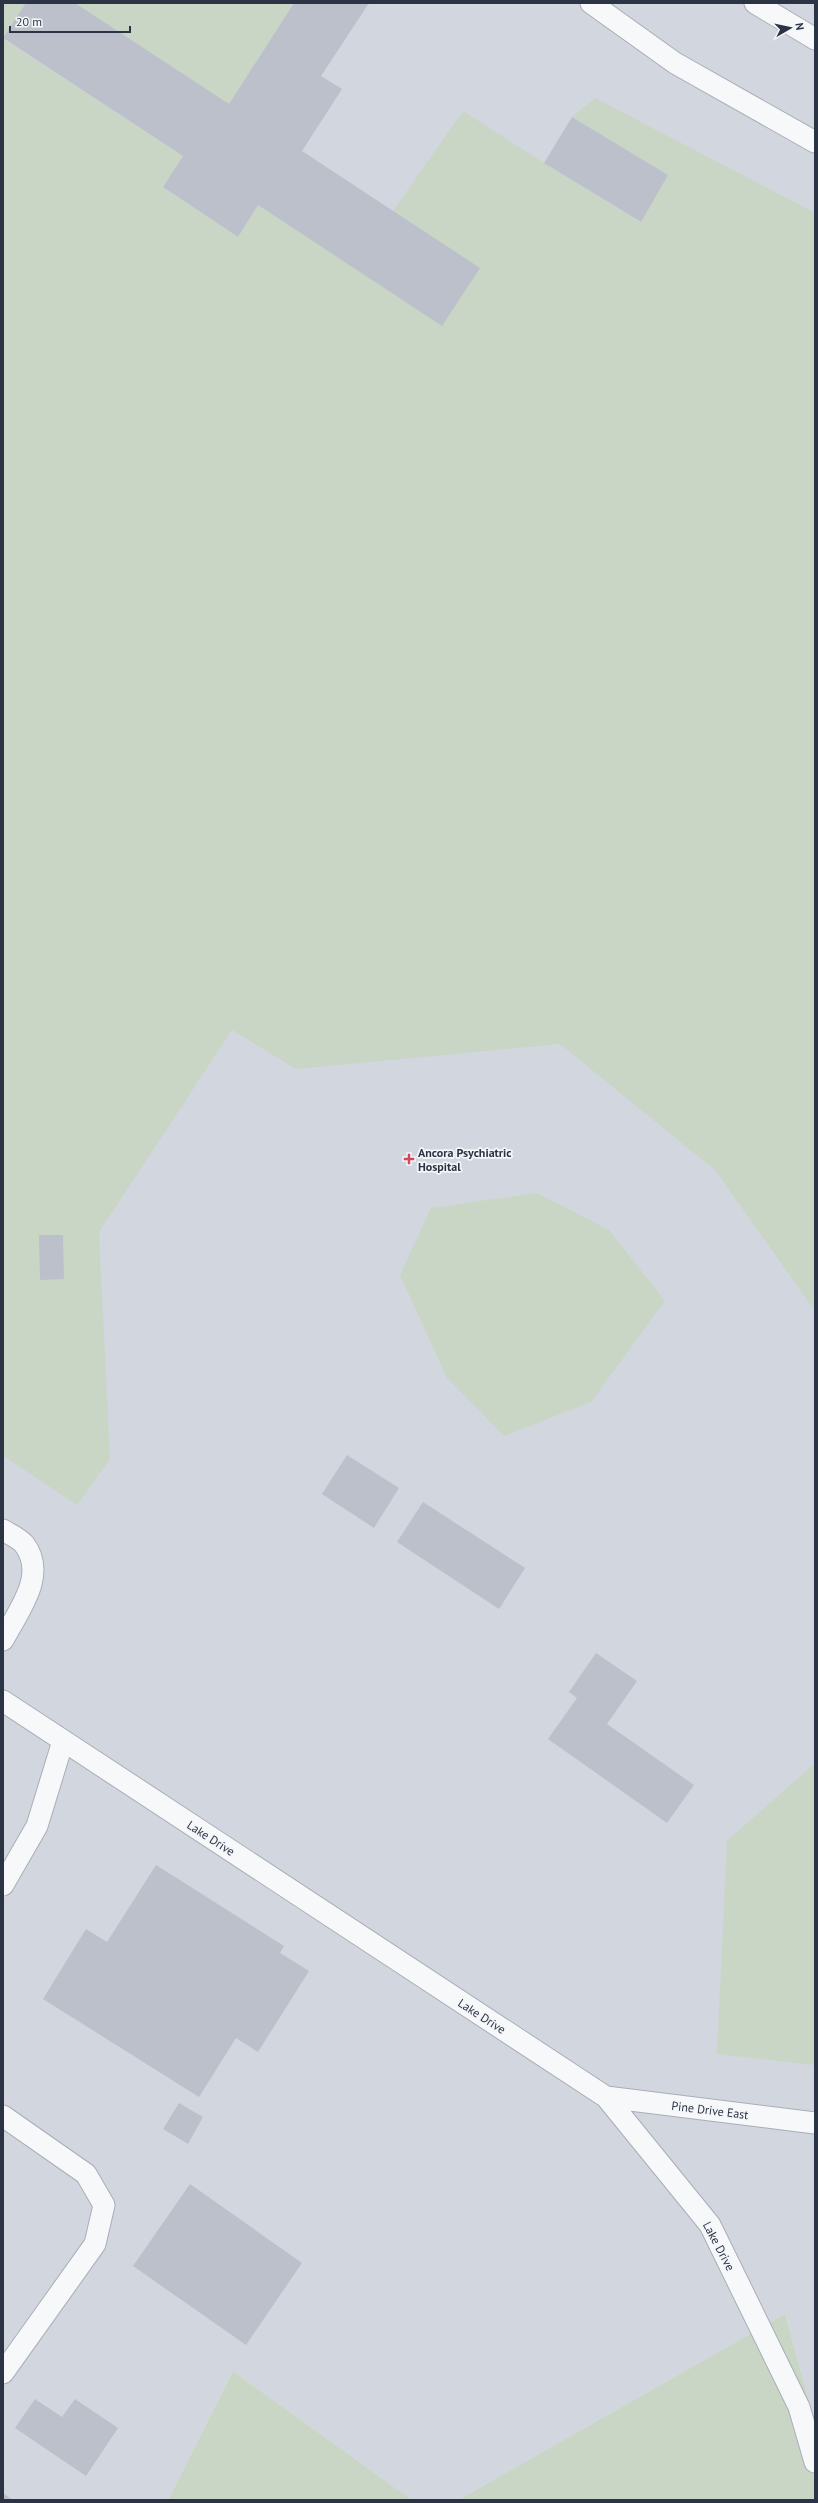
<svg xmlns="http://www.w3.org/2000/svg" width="818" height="2503" font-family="'PT Sans',sans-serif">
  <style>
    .built { fill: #d2d6de }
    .green { fill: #c9d6c5 }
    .building { fill: #bbc0ca }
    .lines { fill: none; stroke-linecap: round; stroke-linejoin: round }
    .service-casing { stroke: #a9aeb7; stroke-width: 23 }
    .service { stroke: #f7f8fa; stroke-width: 21 }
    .poi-dot { fill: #d1495b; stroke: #f4f6f9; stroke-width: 1.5 }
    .labels { text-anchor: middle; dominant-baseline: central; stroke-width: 3.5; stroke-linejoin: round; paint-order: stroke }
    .poi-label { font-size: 12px; font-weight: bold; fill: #2b3445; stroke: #f4f6f9; text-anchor: start }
    .street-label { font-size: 12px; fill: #2b3445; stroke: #f4f6f9 }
  </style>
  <rect width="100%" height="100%" fill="#e4e7ec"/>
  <path class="built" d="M3,3H815V2423L785,2314L458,2500H412L233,2371L168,2500H3Z"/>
  <path class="green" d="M3,3H26L3,39L183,156L163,187L238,237L258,205L442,325L479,268L393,211L463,111L544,163L640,222L668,175L572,117L595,98L815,213V1311L715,1170L560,1044L296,1069L232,1030L99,1232L110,1459L77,1505L3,1456Z
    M75,3H294L229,104Z
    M537,1193L609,1230L665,1301L591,1402L504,1436L447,1378L400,1275L431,1208Z
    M815,1763V2065L717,2054L727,1841Z
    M785,2314L815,2423V2500H458Z
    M233,2371L412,2500H168Z"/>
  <path class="building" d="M26,3H75L229,104L294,3H369L321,76L342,89L302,151L480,268L442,326L258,205L238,237L163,187L183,156L3,38Z
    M572,117L668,175L641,222L544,163Z
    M39,1235H63L64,1279L40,1280Z
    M347,1455L399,1488L374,1528L322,1494Z
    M423,1502L525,1568L499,1609L397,1542Z
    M596,1653L637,1681L607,1724L694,1785L667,1823L548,1739L577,1698L569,1692Z
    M156,1865L284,1946L280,1953L309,1971L258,2052L236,2038L199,2097L43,1999L86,1929L107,1942Z
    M179,2103L203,2117L188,2144L163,2129Z
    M190,2184L302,2263L246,2345L133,2266Z
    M35,2399L62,2417L75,2399L118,2428L86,2476L15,2428Z
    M3,2493L13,2500H3Z"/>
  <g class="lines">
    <g class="service-casing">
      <path id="service" d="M591,3L675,63L815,142
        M755,3L815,39
        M3,1530C9,1534 19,1538 24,1544C48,1575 18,1611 3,1640
        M3,1701L606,2097L710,2225L799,2407L815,2462
        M3,1885L37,1826L63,1741
        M606,2097L815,2123
        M3,2116L86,2174L104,2205L95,2244L3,2373"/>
    </g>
    <use href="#service" class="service"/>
  </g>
  <path class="poi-dot" d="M407 1153h4v4h4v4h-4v4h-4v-4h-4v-4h4z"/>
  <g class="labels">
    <g class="poi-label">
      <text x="418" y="1152">Ancora Psychiatric<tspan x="418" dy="14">Hospital</tspan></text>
    </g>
    <g class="street-label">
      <text transform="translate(211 1838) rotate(33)">Lake Drive</text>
      <text transform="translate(482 2016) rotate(33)">Lake Drive</text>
      <text transform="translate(710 2110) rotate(7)">Pine Drive East</text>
      <text transform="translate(719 2246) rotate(62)">Lake Drive</text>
    </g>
  </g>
  <rect width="818" height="2503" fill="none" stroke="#2b3445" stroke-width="8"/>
  <g transform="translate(790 28) rotate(81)" stroke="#f4f6f9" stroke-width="3" paint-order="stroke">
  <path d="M0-3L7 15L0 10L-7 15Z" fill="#2b3445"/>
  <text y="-6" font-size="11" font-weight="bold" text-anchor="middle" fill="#2b3445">N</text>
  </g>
  <path d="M10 26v6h120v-6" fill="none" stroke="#2b3445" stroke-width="2"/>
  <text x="16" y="26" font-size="12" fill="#2b3445" stroke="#f4f6f9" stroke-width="3" paint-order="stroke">20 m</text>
</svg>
